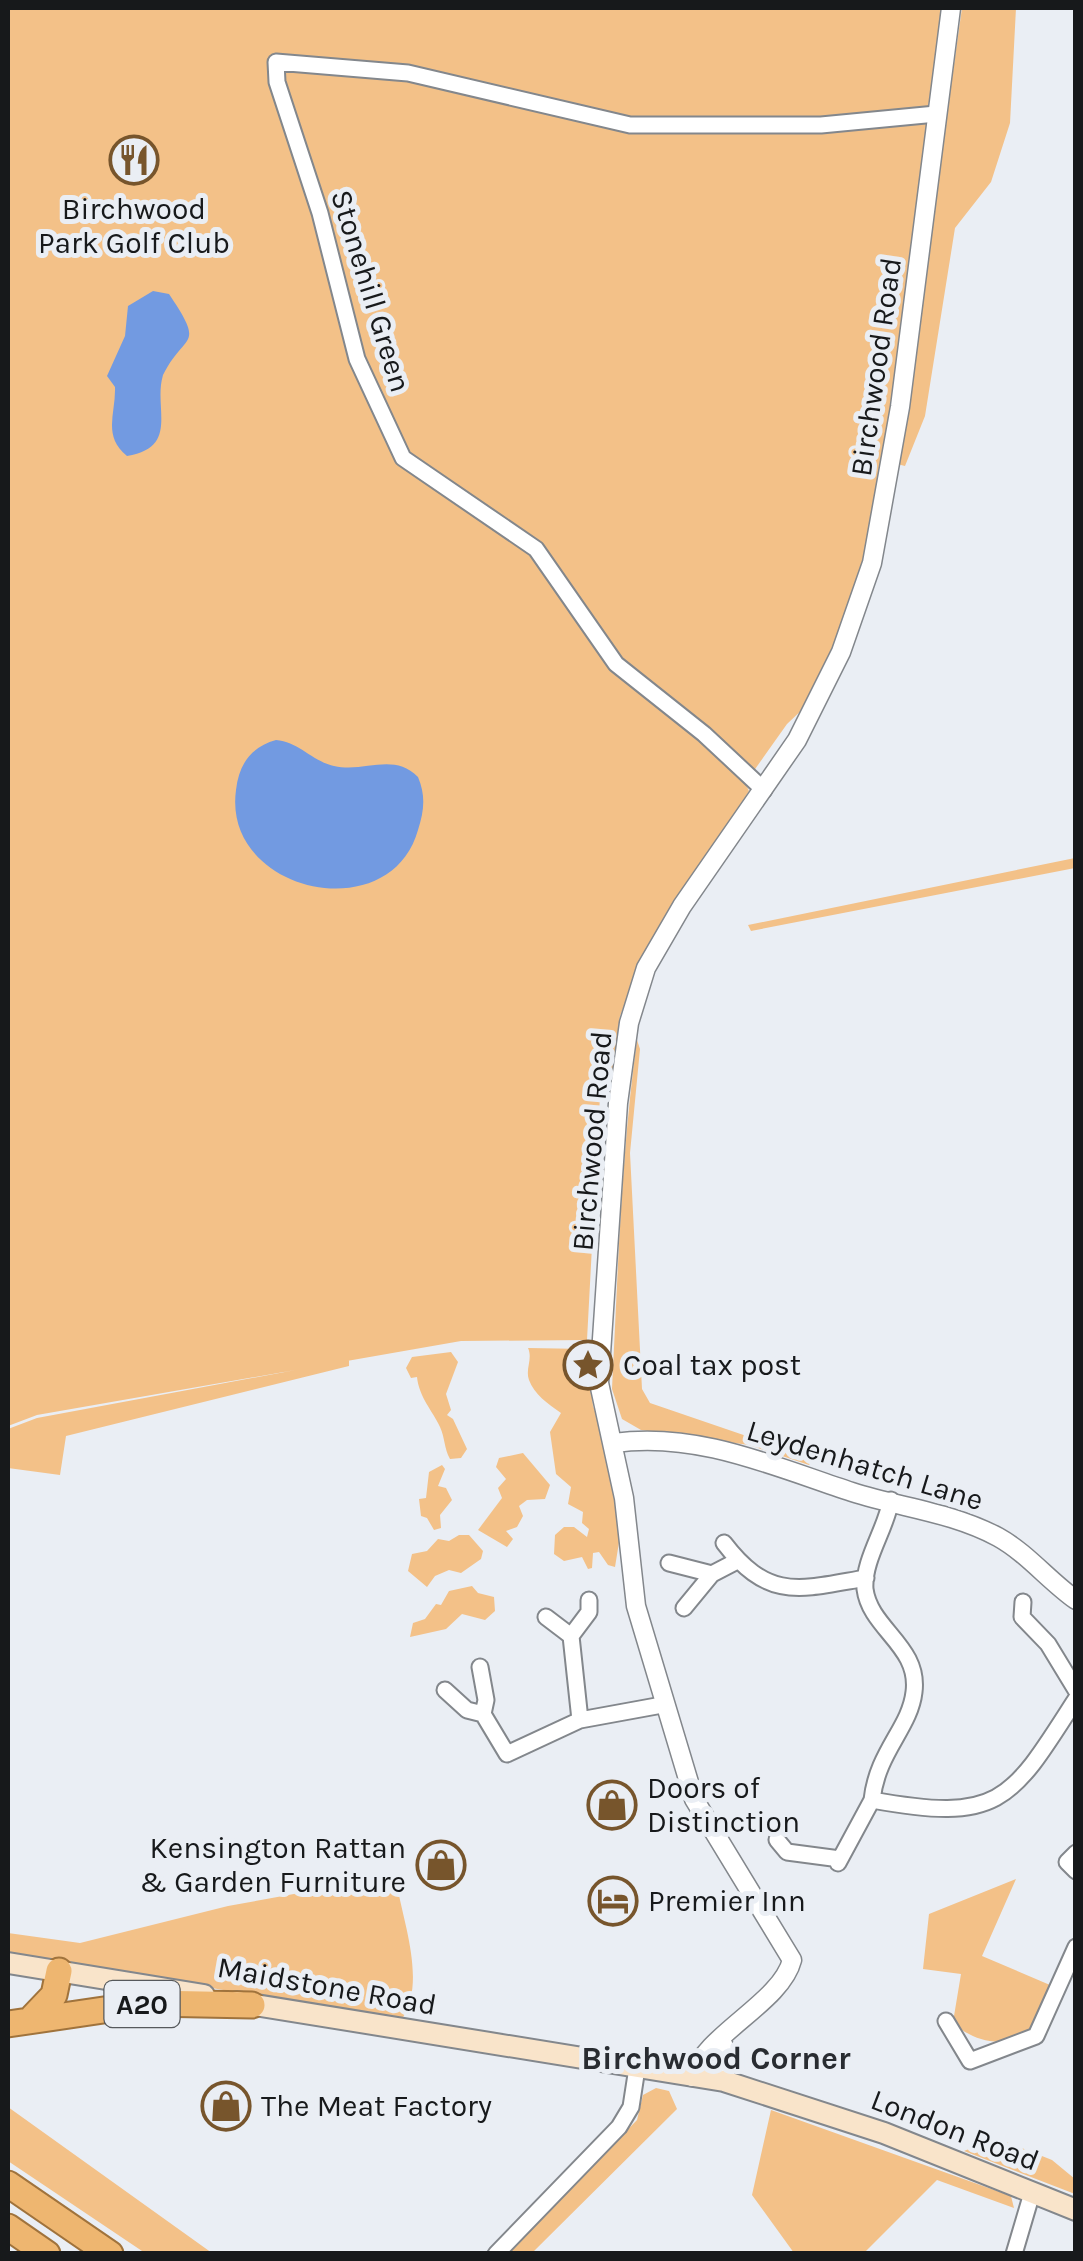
<svg xmlns="http://www.w3.org/2000/svg" width="1083" height="2261" font-family="Karla,sans-serif">
  <style>
    .green { fill: #f3c188 }
    .water { fill: #729ae1 }
    .lines { fill: none; stroke-linecap: round; stroke-linejoin: round }
    .minor-casing { stroke: #83878c; stroke-width: 19 }
    .tertiary-casing { stroke: #83878c; stroke-width: 21 }
    .secondary-casing { stroke: #83878c; stroke-width: 24 }
    .trunk-casing { stroke: #a0733c; stroke-width: 29 }
    .minor { stroke: #fff; stroke-width: 15 }
    .tertiary { stroke: #fff; stroke-width: 18 }
    .secondary { stroke: #f9e4ca; stroke-width: 20 }
    .trunk { stroke: #eeb670; stroke-width: 25 }
    .labels { text-anchor: middle; dominant-baseline: central; stroke-width: 10; stroke-linejoin: round; paint-order: stroke }
    .shield { fill: #eaeef4; stroke: #56595c; stroke-width: 2.5 }
    .shield-label { font-size: 28px; font-weight: bold; fill: #17191b }
    .poi-label { font-size: 30px; fill: #17191b; stroke: #eaeef4; text-anchor: start }
    .street-label { font-size: 30px; fill: #17191b; stroke: #eaeef4 }
    .neighbourhood-label { font-size: 32px; font-weight: bold; fill: #292c31; stroke: #eaeef4 }
  </style>
  <rect width="100%" height="100%" fill="#eaeef4"/>
  <path class="green" d="M8,8H943L928,108L915,290L884,503L824,689L787,724L753,772L736,764L749,791L635,977L620,1016L609,1099L600,1096L587,1340L461,1341L37,1415L8,1426Z
    M962,8H1016L1010,123L991,182L955,228L925,416L905,466L897,464Z
    M1075,858V868L751,931L748,925Z
    M637,1040L640,1049L630,1153L642,1389L650,1403L814,1459L809,1465L749,1445L641,1430L622,1419L612,1389C618,1272 621,1156 637,1040Z
    M528,1348L587,1349L593,1406L609,1447L622,1524L615,1567L608,1565L599,1552L593,1553L592,1568L588,1569L582,1557L564,1561L554,1554L555,1535L564,1527H574L587,1537L589,1529L582,1523L583,1512L568,1504L571,1487L556,1474L550,1432L561,1413C548,1404 534,1394 529,1380C525,1369 533,1359 528,1348Z
    M451,1352L458,1362L446,1394L451,1410L447,1415L453,1419L467,1449L461,1458L450,1459C444,1448 445,1438 440,1427C432,1410 419,1397 417,1377L411,1378L406,1368L412,1357Z
    M349,1360V1366L66,1436L60,1475L8,1468V1429L37,1418Z
    M523,1453L550,1485L545,1499L527,1500L519,1506L523,1516L517,1527L506,1531L513,1539L507,1547L478,1530L502,1498L498,1488L506,1479L496,1467L499,1458Z
    M442,1465L445,1469L438,1486L446,1488L452,1500L440,1515L441,1528L434,1530L427,1518L421,1516L419,1499L426,1498L429,1472Z
    M459,1535H469L483,1551L481,1559L461,1573L449,1570L435,1576L427,1587L408,1571L412,1554L427,1551L438,1539L449,1541Z
    M472,1586L478,1593L494,1597L495,1611L485,1620L462,1614L446,1629L410,1637L413,1623L425,1619L436,1604L441,1605L449,1591Z
    M387,1877L397,1885C404,1925 426,1983 402,2019L8,1955V1933L80,1943L228,1906Z
    M1016,1879L982,1956L1050,1985C1045,1997 1041,2011 1035,2022C1016,2053 972,2043 953,2022L961,1974L923,1969L929,1914Z
    M656,2088L669,2091L677,2109L673,2113L532,2253L508,2254L637,2120L643,2095Z
    M8,2107L212,2253H145L8,2161Z
    M771,2110L1011,2196L1014,2208L937,2180L864,2253H794L752,2195Z
    M996,2138L1052,2160L1075,2179V2194L964,2151Z"/>
  <path class="water" d="M153,291L169,294C206,349 185,331 163,375C153,408 180,447 127,456C102,436 116,413 115,387L107,376L125,336L128,306Z
    M276,740C299,742 312,761 334,766C365,773 393,752 418,777C426,796 424,811 418,830C390,930 222,892 236,790C239,764 251,747 276,740Z"/>
  <g class="lines">
    <g class="minor-casing">
      <path id="minor" d="M764,790L704,734L616,664L536,549L403,458L357,359L320,213L277,82L276,62L408,73L630,125H821L936,114
        M891,1500C886,1529 863,1560 865,1589C870,1629 920,1646 914,1692C910,1728 877,1752 872,1800C999,1823 1010,1803 1076,1699
        M724,1543C769,1602 801,1589 866,1578
        M669,1563L712,1574L737,1561
        M1023,1602L1022,1617L1048,1644L1076,1690
        M684,1608L712,1574
        M546,1617L571,1636L580,1720
        M571,1636L589,1612V1600
        M480,1667L486,1700L483,1714
        M445,1690L467,1710L483,1714L507,1754L580,1720L662,1705
        M777,1840L787,1852L840,1859
        M1076,1853L1067,1862L1076,1871
        M838,1863L872,1800
        M946,2021L970,2061L1036,2036L1076,1947
        M496,2254L619,2127L631,2107L637,2068
        M1014,2254L1032,2193"/>
    </g>
    <g class="tertiary-casing">
      <path id="tertiary" d="M614,1443C697,1431 775,1467 852,1492C902,1508 951,1512 998,1537C1027,1553 1049,1581 1076,1600
        M722,2041L727,2056L724,2081
        M692,2077C705,2034 781,2003 792,1960L694,1799L636,1606L624,1498L599,1383L618,1103L629,1023L646,968L682,906L797,740L841,652L872,563L900,407L951,8"/>
    </g>
    <g class="secondary-casing">
      <path id="secondary" d="M8,1963L204,1995
        M237,2002L724,2081L884,2133L1076,2210"/>
    </g>
    <g class="trunk-casing">
      <path id="trunk" d="M33,2017L54,1995L59,1971
        M8,2024L151,2003L252,2005
        M8,2184L110,2254
        M8,2227L47,2254"/>
    </g>
    <use href="#minor" class="minor"/>
    <use href="#tertiary" class="tertiary"/>
    <use href="#secondary" class="secondary"/>
    <use href="#trunk" class="trunk"/>
  </g>
  <defs>
    <g id="restaurant-ring" transform="scale(2.5)"><circle r="9.5" fill="#eaeef4" stroke="#77552c" stroke-width="1.5"/><path d="M-5-6h1v4h1v-4h1v4h1v-4h1v5L-1.5 .5V6h-2V.5L-5-1ZM5-6V6H3V1.5H1.5Q1.5-4 5-6Z" fill="#77552c"/></g>
    <g id="sight-ring" transform="scale(2.5)"><circle r="9.5" fill="#eaeef4" stroke="#77552c" stroke-width="1.5"/><path d="M0-6L1.8-2.2L6-1.7L2.9 1.2L3.7 5.4L0 3.3L-3.7 5.4L-2.9 1.2L-6-1.7L-1.8-2.2Z" fill="#77552c"/></g>
    <g id="shop-ring" transform="scale(2.5)"><circle r="9.5" fill="#eaeef4" stroke="#77552c" stroke-width="1.5"/><path d="M-5-2.5h2.3a2.7 3.5 0 0 1 5.4 0H5L5.5 6h-11ZM-1.5-2.5h3a1.5 2.3 0 0 0-3 0Z" fill="#77552c"/></g>
    <g id="hotel-ring" transform="scale(2.5)"><circle r="9.5" fill="#eaeef4" stroke="#77552c" stroke-width="1.5"/><path d="M-6-4.5h1.5V1H6V5H4.5V3h-9V5H-6ZM-4 0a1.8 1.8 0 1 1 3.6 0ZM.5 0V-2.5h3Q6-2.5 6 0Z" fill="#77552c"/></g>
  </defs>
  <g fill-rule="evenodd">
    <use href="#restaurant-ring" x="134" y="160"/>
    <use href="#sight-ring" x="588" y="1365"/>
    <use href="#shop-ring" x="612" y="1805"/>
    <use href="#shop-ring" x="441" y="1865"/>
    <use href="#hotel-ring" x="613" y="1901"/>
    <use href="#shop-ring" x="226" y="2106"/>
  </g>
  <g class="labels">
    <rect class="shield" x="104.5" y="1981" width="75" height="46" rx="8"/>
    <g class="shield-label">
      <text x="142" y="2004">A20</text>
    </g>
    <g class="poi-label">
      <text x="134" y="209" text-anchor="middle">Birchwood<tspan x="134" dy="34">Park Golf Club</tspan></text>
      <text x="623" y="1365">Coal tax post</text>
      <text x="647" y="1788">Doors of<tspan x="647" dy="34">Distinction</tspan></text>
      <text x="406" y="1848" text-anchor="end">Kensington Rattan<tspan x="406" dy="34">&amp; Garden Furniture</tspan></text>
      <text x="648" y="1901">Premier Inn</text>
      <text x="261" y="2106">The Meat Factory</text>
    </g>
    <g class="street-label">
      <text transform="translate(371 291) rotate(73)">Stonehill Green</text>
      <text transform="translate(876 367) rotate(-82)">Birchwood Road</text>
      <text transform="translate(592 1141) rotate(-85)">Birchwood Road</text>
      <text transform="translate(865 1465) rotate(17)">Leydenhatch Lane</text>
      <text transform="translate(327 1986) rotate(10)">Maidstone Road</text>
      <text transform="translate(955 2130) rotate(21)">London Road</text>
    </g>
    <g class="neighbourhood-label">
      <text x="716" y="2058">Birchwood Corner</text>
    </g>
  </g>
  <rect width="1083" height="2261" fill="none" stroke="#17191b" stroke-width="20"/>
</svg>
